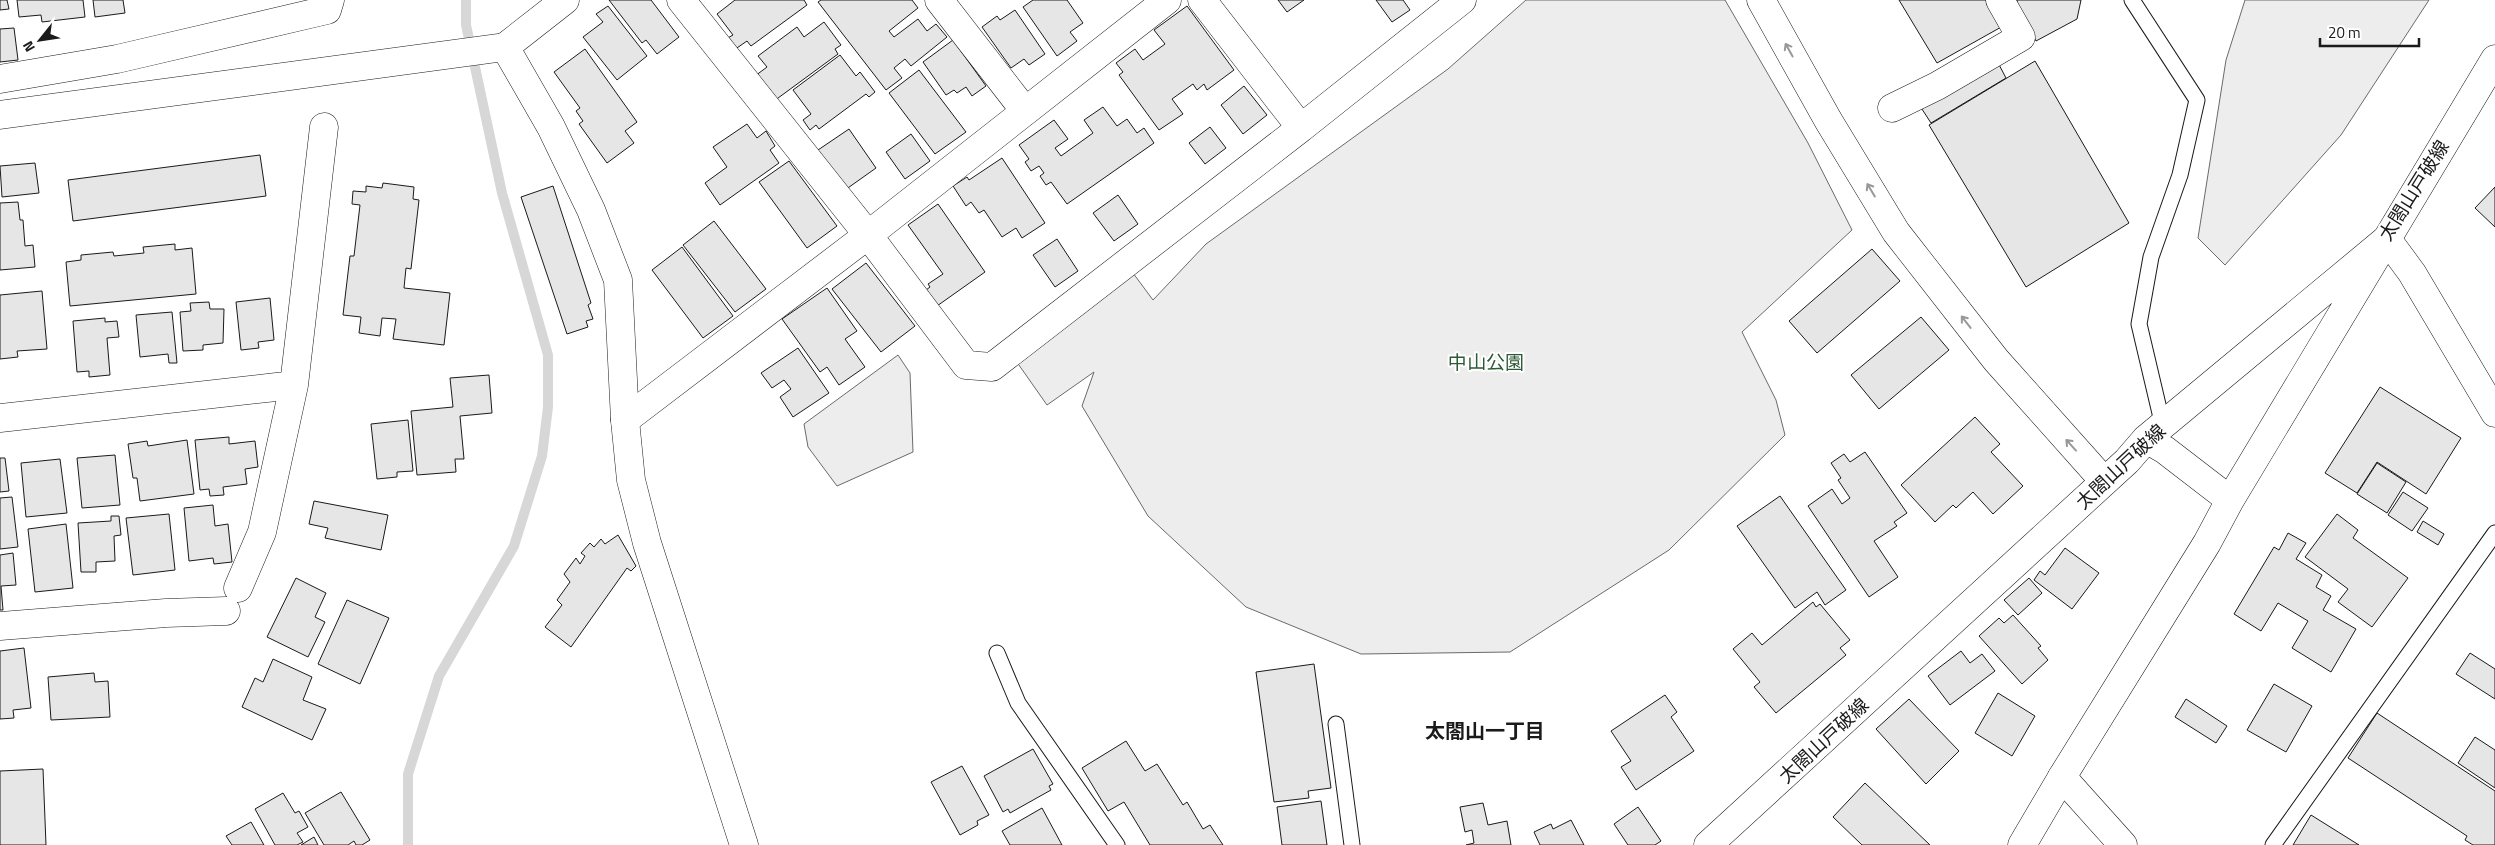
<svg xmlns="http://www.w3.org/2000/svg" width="2495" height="845" font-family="'Titillium Web','Noto Sans JP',sans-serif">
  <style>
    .built { fill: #ededed; stroke: #6a6a6a }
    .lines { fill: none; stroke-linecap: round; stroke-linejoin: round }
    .stream { stroke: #d7d7d7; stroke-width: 10 }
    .building { fill: #e6e6e6; stroke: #1a1a1a }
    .lane-casing { stroke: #1a1a1a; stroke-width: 17 }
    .street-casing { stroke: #1a1a1a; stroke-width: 29 }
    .secondary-casing { stroke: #1a1a1a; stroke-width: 29 }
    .lane { stroke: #fff; stroke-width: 15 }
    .street { stroke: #fff; stroke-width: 28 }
    .secondary { stroke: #fff; stroke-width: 28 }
    .oneway { stroke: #989898 }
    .labels { text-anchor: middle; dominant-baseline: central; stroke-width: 4; stroke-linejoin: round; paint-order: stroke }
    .street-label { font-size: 19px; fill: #1a1a1a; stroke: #fff }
    .park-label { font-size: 19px; fill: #2b5a34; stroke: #fff }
    .neighbourhood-label { font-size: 20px; font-weight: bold; fill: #1a1a1a; stroke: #fff }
  </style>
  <rect width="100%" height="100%" fill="#fff"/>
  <path class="built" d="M1526,0H1725L1808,143L1852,230L1742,332L1776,400L1785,435L1669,550L1510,652L1361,654L1246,607L1148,516L1082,406L1094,372L1047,405L1014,358L1133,273L1153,300L1206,244L1448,69Z
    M2245,0H2429L2341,135L2225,265L2198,238L2226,60Z
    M898,355L910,373L913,452L837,486L808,447L804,424Z"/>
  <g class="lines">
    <path class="stream" d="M408,845V774L439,676L514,546L542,456L548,407V355L502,193L466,25V0"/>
  </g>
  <path class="building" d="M0,0H7L9,9L0,10Z
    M17,0H83L85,17L42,22L41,15L19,17Z
    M93,0H123L125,13L95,17Z
    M609,0H651L679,37L657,54L646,40L642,43Z
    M735,0H804L807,5L751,46L747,41L734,50L726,39L733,35L717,14Z
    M821,0H912L918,8L889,31L894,37L918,19L927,31L936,24L947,37L911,66L905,59L894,68L902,78L886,90L818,2Z
    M1033,0H1067L1083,23L1070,32L1077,41L1057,56L1023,7Z
    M1278,0H1304L1287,12Z
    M1376,0H1403L1410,10L1392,22Z
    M1899,0H1987L2003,26L1937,63Z
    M2017,0H2081L2077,19L2036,41L2017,6Z
    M608,6L647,56L617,80L583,37L603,22L596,14Z
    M1187,6L1234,70L1207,90L1204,84L1197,90L1193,84L1172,99L1183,114L1159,130L1119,75L1123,72L1116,63L1135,49L1143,60L1165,44L1154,30Z
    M1015,10L1045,54L1029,65L1024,59L1011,68L982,27L997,16L1000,20Z
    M824,22L841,45L835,49L838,54L774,101L755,76L767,67L758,56L797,27L804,37Z
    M14,28L18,60L0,62V29Z
    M953,40L986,86L972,96L966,87L957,93L954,90L946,95L923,62Z
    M585,49L637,122L625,131L634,143L607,163L579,124L583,121L576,111L580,108L554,72Z
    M840,55L856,76L860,72L875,92L869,97L866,94L819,129L816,125L810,130L803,120L811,114L793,90Z
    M1995,57L2006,78L1931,123L1918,103Z
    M2035,61L2129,223L2026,287L1929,125Z
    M919,70L966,132L935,154L889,93Z
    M1244,86L1267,115L1243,134L1221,105Z
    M1103,107L1117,126L1127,119L1137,133L1144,128L1154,143L1067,204L1051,182L1046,185L1040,176L1044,173L1039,166L1031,171L1025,162L1029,159L1019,145L1054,120L1068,139L1055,148L1061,156L1093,133L1084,120Z
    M747,124L757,138L766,131L775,146L770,150L779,163L720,205L705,183L727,167L713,147Z
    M1210,127L1226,148L1205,164L1189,143Z
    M849,129L876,168L845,190L818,150Z
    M911,134L930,161L905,179L886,152Z
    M260,155L266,196L73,221L68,180Z
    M1002,158L1045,223L1022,238L1016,228L1002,237L984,210L979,213L971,202L966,206L953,186L967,177L969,180Z
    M789,161L837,226L807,248L759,182Z
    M35,163L39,193L2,197L0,166Z
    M383,183L414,187L413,199L419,200L411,269L406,268L404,288L450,293L444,345L393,339L396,319L382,318L380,336L359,333L361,317L343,315L350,256H354L360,205L352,204L353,191L366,192V186L382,188Z
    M553,186L591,303L588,305L593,319L586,321L588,327L567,334L521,197Z
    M2495,187V227L2475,208Z
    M1118,195L1138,224L1114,241L1093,213Z
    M18,202L20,220H23L25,246L33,245L35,267L0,270V203Z
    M938,204L985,272L937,306L926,290L930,287L928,284L943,274L908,225Z
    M714,221L766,289L735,312L683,245Z
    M1057,239L1078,271L1055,287L1033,255Z
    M175,244V250L192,248L196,294L70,306L66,262L81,260V255L113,252L114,256L144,253L143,247Z
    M682,247L733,316L703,338L652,270Z
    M1872,249L1900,281L1817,353L1789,321Z
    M866,263L915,326L881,352L832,289Z
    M827,288L857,331L845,339L865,367L839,385L827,367L820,372L782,319Z
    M42,291L47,349L17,351L18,357L0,359V295Z
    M270,298L274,340L258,342L259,348L241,350L236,302Z
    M209,302L210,309H224L223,343L203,345V350L183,351L180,312L191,311L190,303Z
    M172,312L177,363H169L168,354L140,357L136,315Z
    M1921,317L1949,350L1879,409L1851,375Z
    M105,318V322L117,321L119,337L107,338L110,375L89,377V371L77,372L73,321Z
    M798,348L829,393L793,417L780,397L791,389L784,380L772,388L761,373Z
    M489,375L492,413L460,416L464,459H455L456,472L417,475L411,411L453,407L450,378Z
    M2380,387L2461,438L2426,494L2377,462L2357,493L2325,473Z
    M1975,417L2000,444L1991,452L2023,486L1993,514L1973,492L1956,508L1953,505L1935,522L1901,485Z
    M408,420L413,471L397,472V477L377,479L371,424Z
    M229,437V444L255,441L258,467L245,469L247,484L223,487L224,495L210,496L209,489L200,490L195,440Z
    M187,440L194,494L140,501L137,478H133L128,444L147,441L148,446Z
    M1865,452L1907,513L1894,522L1897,526L1874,541L1898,577L1869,597L1808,506L1832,489L1842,504L1850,498L1838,480L1841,478L1831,463L1844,454L1850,462Z
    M115,455L120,505L82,508L77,458Z
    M0,458H5L9,491L0,492Z
    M60,459L67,513L26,517L21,463Z
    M2377,463L2406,482L2387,513L2357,494Z
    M2403,492L2428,508L2412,531L2388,515Z
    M1780,496L1846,590L1825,605L1817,592L1795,608L1737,526Z
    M12,497L18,547L0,549V498Z
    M314,501L388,515L381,550L325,538L328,528L309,524Z
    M213,505L215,526L228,524L232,562L214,564L213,558L189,561L184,508Z
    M169,514L175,570L133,575L126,518Z
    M2337,514L2358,530L2353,538L2408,578L2372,627L2338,602L2348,589L2305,557Z
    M111,516H119L121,535L114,536L115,561L96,562V572H81L78,523L111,521Z
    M2423,521L2444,534L2438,545L2417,532Z
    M66,524L73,588L35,592L28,529Z
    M2288,533L2306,543L2296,559L2322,575L2316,587L2331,596L2323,610L2356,629L2331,672L2292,648L2308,621L2278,603L2261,631L2234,614L2274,547L2279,550Z
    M618,535L636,566L631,571L627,568L571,647L545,627L562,605L557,600L570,582L564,574L576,558L580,564L585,556L581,553L590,543L594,547L601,539L605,544Z
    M2065,548L2099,573L2072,609L2034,580L2040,571L2045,575Z
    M13,553L16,585L1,586L3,610H0V555Z
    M296,578L326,593L315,617L325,622L308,657L267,637Z
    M2029,578L2042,593L2018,615L2004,600Z
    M347,600L389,618L360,684L318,664Z
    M1813,602L1816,607L1820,604L1850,640L1840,648L1846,655L1776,713L1754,687L1760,682L1733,649L1752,633L1762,645Z
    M2013,615L2041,646L2038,648L2048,660L2022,684L1979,636L1999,618L2004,623Z
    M24,648L31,708L13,710L14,718L0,719V651Z
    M1961,651L1970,663L1982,654L1995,671L1950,705L1928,676Z
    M2470,653L2495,669V699L2456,674Z
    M273,659L312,677L303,700L326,709L312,740L242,707L255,678L263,682Z
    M1314,664L1331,788L1308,791L1309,798L1274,802L1256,672Z
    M94,673L95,682L108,681L110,717L51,720L48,677Z
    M2274,684L2312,706L2286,752L2247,730Z
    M1998,693L2035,716L2012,756L1975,733Z
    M1665,695L1677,712L1671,717L1694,751L1636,790L1621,767L1631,761L1611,731Z
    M1909,699L1959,751L1926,784L1876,729Z
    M2186,699L2227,726L2216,743L2175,717Z
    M2377,713L2495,791V845H2473L2465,840L2467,836L2348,758Z
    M2475,737L2495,750V788L2458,763Z
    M1126,741L1145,771L1157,764L1183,805L1187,802L1203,829L1210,825L1223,845H1150L1124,802L1108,811L1082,768Z
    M1033,749L1053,784L1049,786L1051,790L1010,813L1008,809L1003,812L984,776Z
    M962,766L989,815L977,821L978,825L960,835L931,782Z
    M43,769L46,845H0V771Z
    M1865,783L1930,845H1862L1833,817Z
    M341,792L370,840L362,845H356L354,841L348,845H324L305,813Z
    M283,793L295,813L299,811L308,827L297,833L303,842L297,845H275L255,809Z
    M1321,801L1327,845H1282L1277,807Z
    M1483,803L1488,825L1507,821L1511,845H1466L1474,843L1472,830L1465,832L1460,807Z
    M1638,807L1661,841L1655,845H1628L1614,824Z
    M1042,808L1062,845H1010L1002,831Z
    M2311,815L2359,845H2293Z
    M1571,820L1584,845H1540L1534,832L1551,824L1553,829Z
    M251,822L264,845H232L226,836Z
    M314,837L318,845H301Z"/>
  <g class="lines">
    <g class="lane-casing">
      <path id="lane" d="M2132,0L2197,100L2180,175L2151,257L2139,324L2163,426
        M997,653L1018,703L1117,845
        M1336,724L1352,845
        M2273,845L2495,533"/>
    </g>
    <g class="street-casing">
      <path id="street" d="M681,0L868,235L966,365L992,367L1301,128
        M939,0L1025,111
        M1202,0L1301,128L1462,0
        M1761,0L1828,120L1896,232L1996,360L2104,481
        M505,47L565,0
        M0,79L117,59L327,10L330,0
        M1892,108L1937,86L2021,37L2000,0
        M2387,239L2412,273L2495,413
        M294,385L324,127
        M0,418L294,385L262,532L238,588
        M625,420L868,235L1167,0
        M0,626L166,613L226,611
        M2062,777L2123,845"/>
    </g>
    <g class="secondary-casing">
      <path id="secondary" d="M0,115L505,47L551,127L591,210L618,280L625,420L631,480L647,543L744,845
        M2146,439L2165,450L2230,500
        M1708,845L2127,461L2146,439L2387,239L2495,59
        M2022,845L2062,777L2207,543L2230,500L2376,257"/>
    </g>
    <use href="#lane" class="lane"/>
    <use href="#street" class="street"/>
    <use href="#secondary" class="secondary"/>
  </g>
  <defs><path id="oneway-shaft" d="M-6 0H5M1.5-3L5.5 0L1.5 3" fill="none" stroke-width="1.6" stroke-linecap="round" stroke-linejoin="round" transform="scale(1.25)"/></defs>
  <g class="oneway">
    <use href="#oneway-shaft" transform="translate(1789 50) rotate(-119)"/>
    <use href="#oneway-shaft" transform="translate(1871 190) rotate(-121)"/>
    <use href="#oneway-shaft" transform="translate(1966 322) rotate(-128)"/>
    <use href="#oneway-shaft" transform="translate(2071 445) rotate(-132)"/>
  </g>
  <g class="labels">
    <g class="street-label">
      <text transform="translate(2413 190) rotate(-58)">太閤山戸破線</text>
      <text transform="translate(2120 466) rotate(-43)">太閤山戸破線</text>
      <text transform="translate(1823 740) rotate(-43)">太閤山戸破線</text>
    </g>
    <g class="park-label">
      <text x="1486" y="361">中山公園</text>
    </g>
    <g class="neighbourhood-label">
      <text x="1485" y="730">太閤山一丁目</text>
    </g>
  </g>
  <g transform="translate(40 40) rotate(240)" stroke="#ffffff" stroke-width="4" paint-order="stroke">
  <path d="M0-4L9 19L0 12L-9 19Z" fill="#1a1a1a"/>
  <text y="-8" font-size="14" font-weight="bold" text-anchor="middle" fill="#1a1a1a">N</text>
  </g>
  <path d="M2320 38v8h99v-8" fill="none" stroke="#1a1a1a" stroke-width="2.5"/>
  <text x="2328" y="38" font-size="15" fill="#1a1a1a" stroke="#ffffff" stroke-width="4" paint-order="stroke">20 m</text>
</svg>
